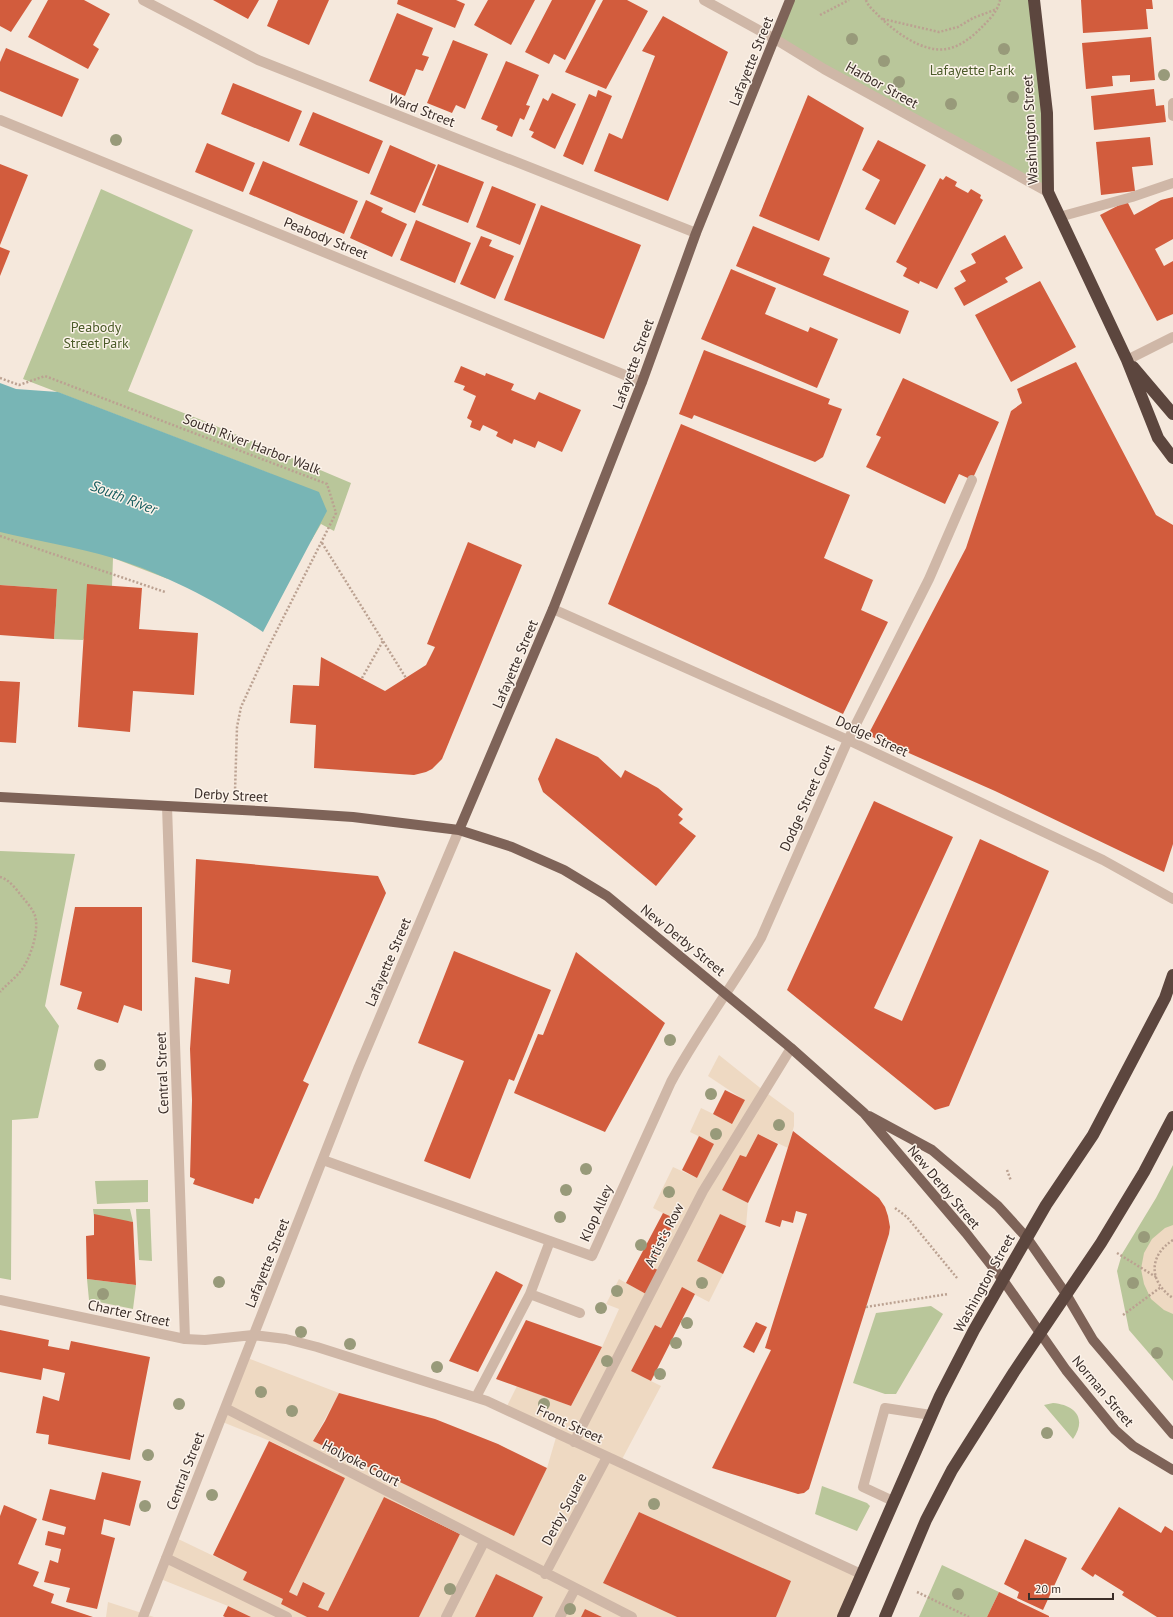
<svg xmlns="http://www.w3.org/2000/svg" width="1173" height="1617" font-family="'PT Sans',sans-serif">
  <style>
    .green { fill: #b9c69a }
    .plaza { fill: #eed9c2 }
    .water { fill: #78b5b5 }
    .building { fill: #d25c3d }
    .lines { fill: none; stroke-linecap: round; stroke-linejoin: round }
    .path { stroke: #bba191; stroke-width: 2.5; stroke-dasharray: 2 2; stroke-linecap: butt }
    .minor { stroke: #cfb7a7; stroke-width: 10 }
    .major { stroke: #7e6358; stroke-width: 10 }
    .highway { stroke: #5c463e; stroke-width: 12 }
    .tree { fill: #989a7a }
    .labels { text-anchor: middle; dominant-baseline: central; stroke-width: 3; stroke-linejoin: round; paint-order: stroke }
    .street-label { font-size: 14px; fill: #3a2d28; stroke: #fcf3ea }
    .park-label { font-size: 14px; fill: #4b5b29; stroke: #fcf3ea }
    .water-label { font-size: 15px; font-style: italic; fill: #195e60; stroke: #fcf3ea }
  </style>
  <rect width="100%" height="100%" fill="#f5e8dc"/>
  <path class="green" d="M791,0H1035L1048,192L775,39Z
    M101,189L193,230L128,391L204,421L351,483L334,531L321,524L311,541L271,474L23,379Z
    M0,424L168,579L113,558L112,586L83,640L54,639L57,589L0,585Z
    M0,851L75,854L45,1006L59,1026L38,1118L12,1120L11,1280L0,1278Z
    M1173,1165V1381L1129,1330L1117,1271L1122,1254L1156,1198Z
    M148,1180V1202L97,1204L95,1181Z
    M93,1209H130L133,1222L94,1217Z
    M136,1209H150L152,1261L139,1260Z
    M87,1279L136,1285L133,1309L89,1300Z
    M931,1306L943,1314L896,1394H885L853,1383L876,1313Z
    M1053,1403C1076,1405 1087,1419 1073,1439L1044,1405Z
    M822,1486L867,1503L870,1506L857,1531L815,1514Z
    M942,1565L999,1592L987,1617H919Z"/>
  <path class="plaza" d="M719,1055L764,1091L794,1113V1126L788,1148L758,1134L746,1157L740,1155L722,1190L748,1203L746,1226L720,1214L697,1261L723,1274L709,1302L682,1288L661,1328L655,1325L631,1371L661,1386L620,1463L861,1574L843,1617H776L790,1581L639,1512L603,1583L677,1617H602L585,1609L581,1617H533L543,1597L496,1574L475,1617H419L460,1534L384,1497L328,1611L318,1607L325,1593L304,1582L297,1596L289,1592L345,1478L270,1441L220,1421L245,1357L339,1393L313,1441L514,1535L547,1468L557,1434L505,1410L517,1386L571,1406L602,1347L619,1309L606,1304L619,1279L646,1294L651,1267L676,1220L653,1208L673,1167L697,1178L714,1144L690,1132L701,1108L732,1123L744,1100L708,1076Z
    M1173,1225V1314L1164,1310L1151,1299L1144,1284L1141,1269L1144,1253L1152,1239L1165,1228Z
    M174,1537L247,1572L244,1580L283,1599L281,1604L307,1617H251L228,1606L158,1578Z
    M108,1602L154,1617H106Z"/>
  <path class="water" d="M0,383L16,389L58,392L319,492L327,511L263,632C218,602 165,574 113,558C76,547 37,541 0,532Z"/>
  <path class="building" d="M0,0H32L11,32L0,26Z
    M48,0H84L110,14L93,45L99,49L88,69L28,37Z
    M213,0H259L248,19Z
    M278,0H329L309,45L267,26Z
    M398,0H456L465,4L455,28L397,4Z
    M488,0H535L511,45L474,25Z
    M552,0H596L565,60L554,54L549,64L525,52Z
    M603,0H627L648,11L606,89L565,72Z
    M1081,0H1152L1153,9H1146L1148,29L1083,33Z
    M397,13L433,28L422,55L429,57L423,71L416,69L405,96L369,81Z
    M663,16L728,52L668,201L594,171L609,133L622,139L655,56L642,51Z
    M1151,37L1155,80L1130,82V75L1112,76L1113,86L1086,89L1082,43Z
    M453,40L488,54L465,109L456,105L452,113L427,103Z
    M6,48L79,79L62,117L0,91V62Z
    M506,61L539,75L526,105L530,106L524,120L520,118L512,137L496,130L498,126L481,119Z
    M233,83L302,111L289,142L221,114Z
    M1154,89L1156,106L1164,105L1166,122L1094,130L1091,96Z
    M598,90L612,96L583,165L563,156L589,94L596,97Z
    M552,93L576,104L555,149L531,137L534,132L529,130L543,98L548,101Z
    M808,95L864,128L819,241L759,216Z
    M313,112L383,141L369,174L299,145Z
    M1150,137L1153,165L1132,167L1135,191L1101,195L1096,142Z
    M878,140L926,165L895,225L865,209L880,180L862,170Z
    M207,143L255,163L243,192L195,172Z
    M390,145L436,165L415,213L370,194Z
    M263,161L358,201L344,234L249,194Z
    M0,164L28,175L0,245Z
    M438,164L484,182L468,223L422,205Z
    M946,176L957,182L955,186L968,193L971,189L981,195L980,198L983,200L937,289L920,281L919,284L903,276L907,268L896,262L940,178L943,180Z
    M492,186L536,204L520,245L476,227Z
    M1173,197V239L1155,249L1164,266L1173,261V314L1157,321L1100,215L1127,201L1134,215L1161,200Z
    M366,200L383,208L381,212L407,224L392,257L350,238Z
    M541,205L641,245L604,339L504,300Z
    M416,220L471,243L455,283L400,260Z
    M753,226L830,258L823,275L909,311L900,334L736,266Z
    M1005,235L1023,268L1005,278L1008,282L964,306L954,288L966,281L960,271L976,263L971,254Z
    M481,236L492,240L489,246L514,256L495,299L460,284Z
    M0,247L10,251L0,276Z
    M731,269L776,288L765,314L808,332L810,327L838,339L817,388L701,339Z
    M1040,281L1076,347L1011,382L975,315Z
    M704,350L830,399L828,404L842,409L823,457L815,462L694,415L692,419L679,414Z
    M1076,362L1156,515L1173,525V844L1164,872L995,791L868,735L966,548L1011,411L1022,403L1017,389Z
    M461,366L485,376L486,373L514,384L511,390L535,400L539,392L581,410L562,452L538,441L535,448L514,439L512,444L496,436L498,432L483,425L480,431L470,427L472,421L467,418L476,396L463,390L465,386L454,382Z
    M903,378L999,422L972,480L959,474L945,504L866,467L881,437L876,435Z
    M681,424L850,495L824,558L873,580L861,610L888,622L843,714L608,604Z
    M468,542L522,565L442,759L432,769L426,772L414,775L314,768L316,725L290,723L293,685L319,686L321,657L385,691L426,665L435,647L427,644Z
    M87,584L142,588L139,629L198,633L194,695L133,691L130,732L78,727Z
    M0,585L57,589L54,639L0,635Z
    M0,681L20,682L16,743L0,742Z
    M556,738L598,757L621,778L625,770L658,788L683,809L678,815L683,819L679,823L696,836L656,886L543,792L538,779Z
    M874,801L953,837L874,1008L902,1021L980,839L1049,871L949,1106L935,1110L787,990Z
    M196,859L378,876L386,893L303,1081L309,1084L259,1199L255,1198L253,1204L193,1184L195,1179L190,1177L192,1100L190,1049L195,977L229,984L231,970L192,962Z
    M75,907H142V1011L124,1005L118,1023L77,1009L82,992L60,985Z
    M454,951L551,990L514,1081L509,1079L470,1179L424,1161L464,1061L418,1043Z
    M576,952L665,1023L605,1132L514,1093L538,1034L543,1035Z
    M725,1090L745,1100L732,1124L713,1114Z
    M793,1131L879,1198L885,1207L888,1216L890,1227L889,1234L809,1489L804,1493L798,1494L712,1468L771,1350L765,1348L807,1214L796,1211L793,1223L782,1220L780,1227L765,1222Z
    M758,1134L778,1144L748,1203L722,1190L740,1155L746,1157Z
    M699,1136L714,1144L697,1178L682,1170Z
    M663,1213L676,1219L651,1267L658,1270L646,1294L626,1283Z
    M94,1214L133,1222L136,1285L87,1279L86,1236L94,1235Z
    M720,1214L746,1226L723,1274L697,1261Z
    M496,1271L523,1285L478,1372L449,1361Z
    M682,1287L695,1294L651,1381L631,1371L655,1325L661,1328Z
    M526,1320L602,1347L571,1406L496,1379Z
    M756,1322L767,1327L754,1353L743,1347Z
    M0,1330L49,1340L48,1346L69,1350L71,1341L150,1357L130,1460L48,1444L49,1435L36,1433L43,1396L59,1401L65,1373L43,1368L41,1380L0,1372Z
    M339,1393L435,1419L498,1444L547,1468L514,1536L313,1441L325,1421Z
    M269,1441L345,1478L289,1592L297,1596L303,1582L325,1593L318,1607L328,1611L384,1497L460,1534L419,1617H307L281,1604L283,1599L243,1580L247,1572L213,1555Z
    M102,1472L141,1481L130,1526L104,1519L101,1534L115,1538L97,1609L66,1602L70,1588L44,1582L50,1560L58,1563L61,1549L45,1545L48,1531L64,1535L66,1527L42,1520L50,1489L95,1500Z
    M4,1505L37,1519L18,1564L39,1572L33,1586L54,1594L51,1603L93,1617H0V1516Z
    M1119,1507L1161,1533L1165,1526L1173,1531V1617H1157L1122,1595L1124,1592L1095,1574L1093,1577L1081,1569Z
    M639,1512L791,1581L776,1617H677L603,1583Z
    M1025,1539L1067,1558L1043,1610L1017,1598L1019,1592L1004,1584Z
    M496,1574L543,1597L533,1617H475Z
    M999,1592L1049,1616V1617H987Z
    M228,1606L251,1617H225L223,1616Z
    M585,1609L602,1617H581Z"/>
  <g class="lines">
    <path class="path" d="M866,0C868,6 873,10 877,14C892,30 922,53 946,49C960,47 972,37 982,27C989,20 998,11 1000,0
      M820,15L849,0
      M883,19L939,32L958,27L973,18L997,9
      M0,378L19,385L45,376L327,484L336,513L269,646L241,707L237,727L235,791
      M0,536L165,592
      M322,543L406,678
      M362,678L383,641
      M0,877C9,879 17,890 23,898C27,902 31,908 34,913C41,928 30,960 20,972C14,979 6,985 0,992
      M1007,1170L1011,1181
      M895,1208L907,1217L957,1278
      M1173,1240C1148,1256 1149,1282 1173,1298
      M1117,1253L1156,1277
      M866,1307L948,1294
      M1123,1315L1161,1287
      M917,1592L969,1617"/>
    <path class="minor" d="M143,0L258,60L696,233
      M704,0L775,39L824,69L1048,192
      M1173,103V116
      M0,120L642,382
      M1059,217L1132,197L1173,183
      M1127,360L1173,337
      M553,609L848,740L1103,860L1173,899
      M167,806L185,1339
      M323,1160L592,1256L671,1082C698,1032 732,987 761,938L848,740L929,579L972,480
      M530,1294L550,1241
      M0,1300L185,1339L205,1340L253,1335L286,1339L317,1347L487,1401L861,1574
      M476,1397L530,1294L580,1313
      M225,1408L632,1617
      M574,1442L703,1191L791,1048
      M893,1501L863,1487L885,1408L931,1415
      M166,1558L287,1617
      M545,1574L607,1457
      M143,1617L358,1069L459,830
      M446,1617L484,1542
      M560,1617L575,1589"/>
    <path class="major" d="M0,797L277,812L353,817L459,830L512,847L564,870L607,896L791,1048L864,1113L966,1233L1003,1280L1066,1370L1115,1430L1133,1446L1173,1470
      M459,830L553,609L642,382L696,233L790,0
      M869,1116L932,1150L998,1206L1027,1238L1066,1294L1093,1340L1173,1434"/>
    <path class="highway" d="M1034,0L1047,113L1048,192L1127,360L1158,438L1173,458
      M1133,367L1173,414
      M843,1617L940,1396L974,1330L1046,1205L1093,1135L1165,998L1173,975
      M885,1617L926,1520L952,1470L1014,1372L1101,1243L1144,1172L1173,1117"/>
  </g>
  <g class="tree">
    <circle cx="852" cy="39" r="6"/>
    <circle cx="1004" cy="49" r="6"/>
    <circle cx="884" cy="61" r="6"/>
    <circle cx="1164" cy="75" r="6"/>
    <circle cx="899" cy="82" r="6"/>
    <circle cx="1013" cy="97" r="6"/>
    <circle cx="951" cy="104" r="6"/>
    <circle cx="116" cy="140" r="6"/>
    <circle cx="670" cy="1040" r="6"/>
    <circle cx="100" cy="1065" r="6"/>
    <circle cx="711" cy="1094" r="6"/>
    <circle cx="779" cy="1125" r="6"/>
    <circle cx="716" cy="1134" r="6"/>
    <circle cx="586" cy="1169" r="6"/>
    <circle cx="566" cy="1190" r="6"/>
    <circle cx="669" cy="1192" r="6"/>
    <circle cx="560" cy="1217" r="6"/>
    <circle cx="1144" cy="1237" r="6"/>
    <circle cx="641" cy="1245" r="6"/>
    <circle cx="219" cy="1282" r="6"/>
    <circle cx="702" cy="1283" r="6"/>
    <circle cx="1133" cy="1283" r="6"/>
    <circle cx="617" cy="1291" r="6"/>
    <circle cx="103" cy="1294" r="6"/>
    <circle cx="601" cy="1308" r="6"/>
    <circle cx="687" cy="1323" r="6"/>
    <circle cx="301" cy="1332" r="6"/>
    <circle cx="676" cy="1343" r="6"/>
    <circle cx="350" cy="1344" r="6"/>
    <circle cx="1157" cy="1353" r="6"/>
    <circle cx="607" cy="1361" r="6"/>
    <circle cx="437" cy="1367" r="6"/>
    <circle cx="660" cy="1374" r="6"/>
    <circle cx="261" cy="1392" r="6"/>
    <circle cx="179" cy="1404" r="6"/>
    <circle cx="544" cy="1404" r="6"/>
    <circle cx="292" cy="1411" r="6"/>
    <circle cx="1047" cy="1433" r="6"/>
    <circle cx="148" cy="1455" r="6"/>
    <circle cx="212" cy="1495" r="6"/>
    <circle cx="654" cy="1504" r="6"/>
    <circle cx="145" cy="1506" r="6"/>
    <circle cx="450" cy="1589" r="6"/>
    <circle cx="958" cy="1594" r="6"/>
    <circle cx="570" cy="1609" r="6"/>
  </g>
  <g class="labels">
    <g class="street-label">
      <text transform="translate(751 61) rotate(-68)">Lafayette Street</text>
      <text transform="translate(882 85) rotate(29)">Harbor Street</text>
      <text transform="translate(422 110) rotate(21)">Ward Street</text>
      <text transform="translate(1030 130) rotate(-93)">Washington Street</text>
      <text transform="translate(326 238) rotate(22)">Peabody Street</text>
      <text transform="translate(633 364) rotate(-70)">Lafayette Street</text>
      <text transform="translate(252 444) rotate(21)">South River Harbor Walk</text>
      <text transform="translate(515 664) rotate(-67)">Lafayette Street</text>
      <text transform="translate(872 736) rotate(25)">Dodge Street</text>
      <text transform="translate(231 795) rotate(3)">Derby Street</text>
      <text transform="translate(807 798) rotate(-66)">Dodge Street Court</text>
      <text transform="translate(683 940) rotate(39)">New Derby Street</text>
      <text transform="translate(388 962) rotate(-67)">Lafayette Street</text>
      <text transform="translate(162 1073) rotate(-92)">Central Street</text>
      <text transform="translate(944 1187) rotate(50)">New Derby Street</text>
      <text transform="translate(596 1213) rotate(-66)">Klop Alley</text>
      <text transform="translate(664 1235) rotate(-63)">Artist's Row</text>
      <text transform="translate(267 1263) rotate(-68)">Lafayette Street</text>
      <text transform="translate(984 1283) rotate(-61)">Washington Street</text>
      <text transform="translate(129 1313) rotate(12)">Charter Street</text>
      <text transform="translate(1103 1391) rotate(50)">Norman Street</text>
      <text transform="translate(570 1424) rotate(25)">Front Street</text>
      <text transform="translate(361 1463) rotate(27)">Holyoke Court</text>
      <text transform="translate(185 1471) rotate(-69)">Central Street</text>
      <text transform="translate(564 1509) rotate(-62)">Derby Square</text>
    </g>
    <g class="park-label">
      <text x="972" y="70">Lafayette Park</text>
      <text x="96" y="327">Peabody<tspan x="96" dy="16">Street Park</tspan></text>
    </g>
    <g class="water-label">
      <text transform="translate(124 497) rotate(21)">South River</text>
    </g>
  </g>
  <path d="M1029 1593v6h84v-6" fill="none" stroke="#3a2d28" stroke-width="2"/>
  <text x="1035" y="1593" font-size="12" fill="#3a2d28" stroke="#fcf3ea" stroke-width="3" paint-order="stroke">20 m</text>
</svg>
